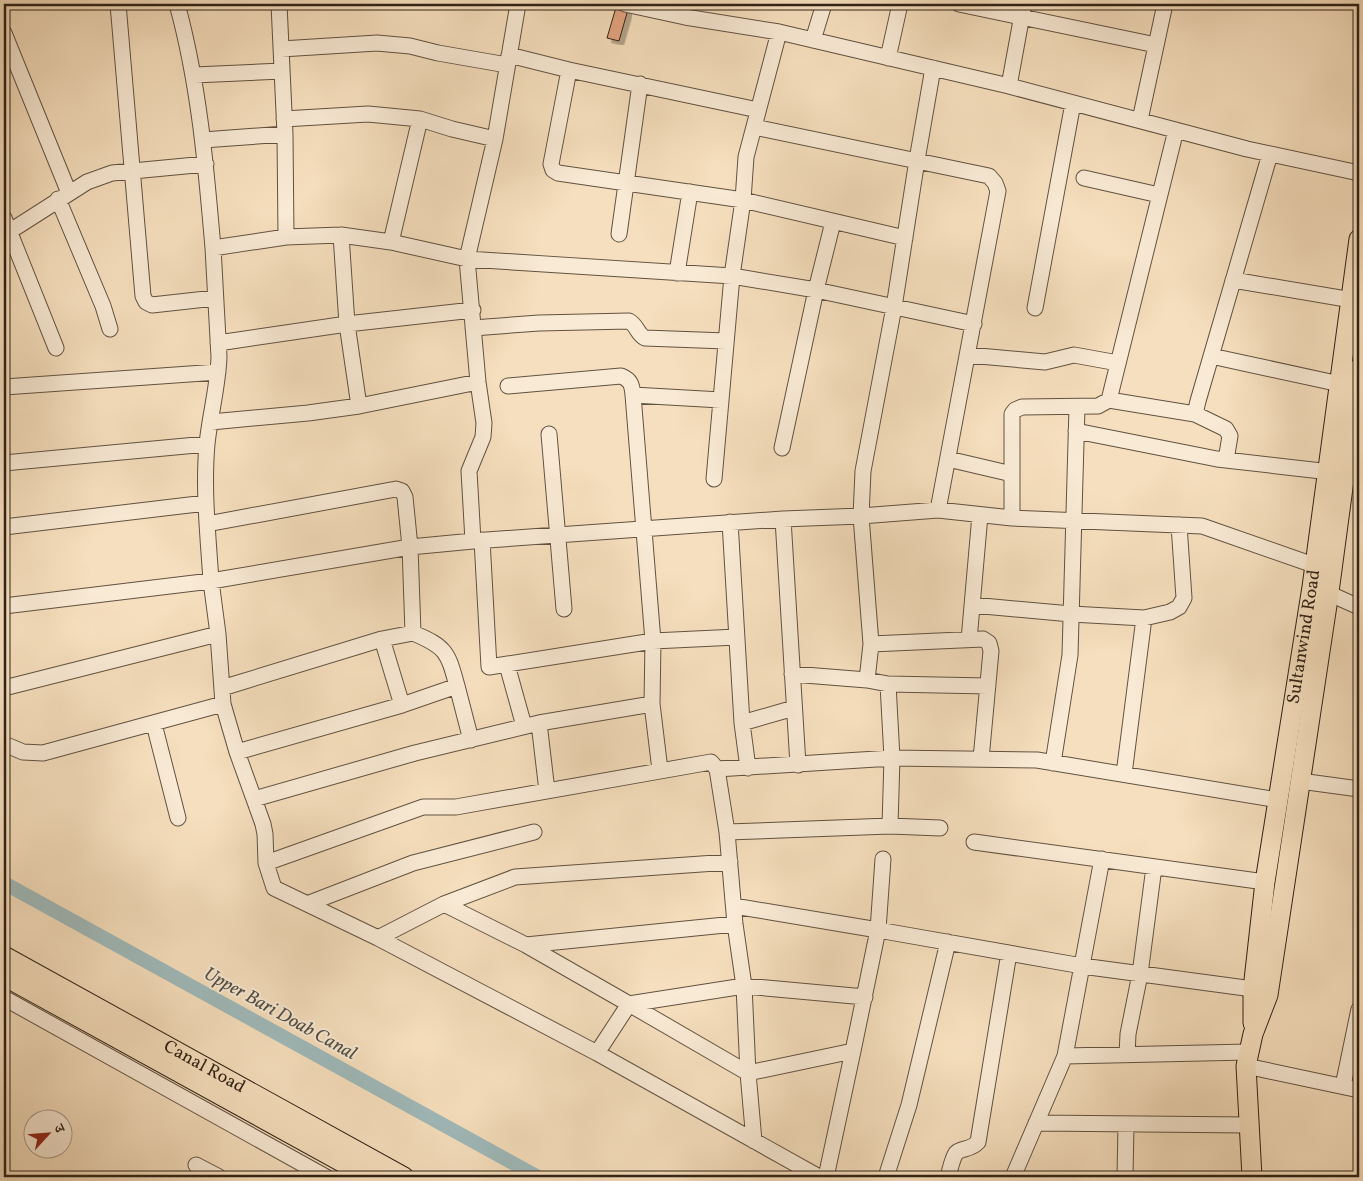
<svg xmlns="http://www.w3.org/2000/svg" width="1363" height="1181" font-family="Vollkorn,'Noto Serif Devanagari',serif">
  <style>
    .lines { fill: none; stroke-linecap: round; stroke-linejoin: round }
    .canal { stroke: #a0babb; stroke-width: 14 }
    .building { fill: #e4a582; stroke: #302317; filter: url(#shadow) }
    .minor-casing { stroke: #625241; stroke-width: 17 }
    .major-casing { stroke: #302317; stroke-width: 21 }
    .minor { stroke: #f9ead5; stroke-width: 15 }
    .major { stroke: #f6dfbe; stroke-width: 19 }
    .labels { text-anchor: middle; dominant-baseline: central; stroke-width: 4; stroke-linejoin: round; paint-order: stroke }
    .street-label { font-size: 18px; fill: #302317; stroke: #f9ead5 }
    .water-label { font-size: 19px; font-style: italic; fill: #525048; stroke: #f9ead5 }
  </style>
  <defs>
    <filter id="shadow"><feDropShadow dx="4.5" dy="4.5" stdDeviation="0" flood-color="#0004"/></filter>
  </defs>
  <rect width="100%" height="100%" fill="#f6dfbe"/>
  <filter id="stains"><feTurbulence type="fractalNoise" baseFrequency=".004" numOctaves="4"/><feColorMatrix values="0 0 0 0 .2 0 0 0 0 .09 0 0 0 0 .02 0 0 0 .5 -.17"/></filter>
  <radialGradient id="worn" r=".72"><stop offset=".6" stop-color="#630" stop-opacity="0"/><stop offset="1" stop-color="#630" stop-opacity=".3"/></radialGradient>
  <g class="lines">
    <path class="canal" d="M4,883L538,1177"/>
  </g>
  <path class="building" d="M617,4L629,6L619,41L607,38Z"/>
  <g class="lines">
    <g class="minor-casing">
      <path id="minor" d="M118,4L143,296L146,302L152,305L215,298
        M177,4C199,84 206,166 213,248L286,237
        M279,4L285,134L286,237L341,235L391,242L467,259L478,382L484,423L483,437L469,471L473,541L783,519L861,516L863,471L894,307L917,160L933,68
        M518,4L495,139L467,259L732,276L743,200L746,157L779,32
        M625,4L685,17L779,32L813,40L1009,86L1247,149L1359,173
        M959,4L1156,45
        M4,33L69,193
        M813,40L824,4
        M281,49L377,43L410,46L438,53L507,65
        M509,55L569,70L758,110
        M888,58L900,4
        M569,70L551,164L553,170L558,173L743,200L905,238
        M194,75L282,71
        M1009,86L1024,4
        M284,119L368,114L420,119L391,242
        M420,119L452,129L495,139
        M1140,120L1165,4
        M754,127L989,176L995,183L998,191L938,510
        M1176,130L1109,400L1195,414L1198,401L1270,154
        M203,140L285,134
        M1084,178L1159,195
        M58,199L103,306L110,329
        M4,218L56,348
        M619,234L640,84
        M4,235L87,182L112,173L206,164
        M341,235L347,324L359,406
        M213,248L219,357C218,386 210,415 207,444C203,489 208,535 211,581L410,547L473,541
        M677,273L690,192
        M1233,280L1352,300
        M1035,308L1073,103
        M473,328L539,323L629,321C637,325 637,334 645,338L726,341
        M218,343L347,324L473,310
        M968,355L1045,362L1074,355L1118,363
        M1211,356L1340,384
        M508,386L621,376C631,380 632,385 633,395L653,641L652,704L539,723L547,791
        M4,387L218,372
        M633,395L721,400
        M1195,414L1226,429L1230,436L1226,460
        M211,422L308,413L359,406L478,382
        M1076,431L1217,459L1339,473
        M549,434L564,609
        M782,448L816,290L833,222
        M948,459L1012,474
        M4,463L207,444
        M714,479L732,276L816,290L974,324
        M1012,518V414L1015,410L1022,407L1098,406L1109,400
        M783,519L798,765
        M730,522L742,723L748,768
        M207,524L396,489L402,491L405,497L410,547L413,633L382,639L222,688
        M4,527L206,503
        M482,540L489,667L653,641L737,637
        M1319,589L1359,607
        M972,605L1071,614L1144,618L1170,612L1179,607L1184,598L1179,525
        M4,606L211,581L218,634L223,704L237,752L263,824L265,834L266,863L274,888L378,938L597,1053L819,1177
        M413,633C447,647 448,653 457,686
        M382,639L402,705
        M969,640L980,515
        M871,644L983,639L989,643L991,651L981,759
        M507,665L524,726
        M792,674L867,680
        M888,684L988,686
        M4,688L218,634
        M652,704L660,770
        M742,723L794,708
        M154,724L178,818
        M4,744L23,752L43,753L223,704
        M237,752L402,705L457,686L471,740
        M1053,763L1070,655L1077,407
        M717,769L892,758L1037,760L1278,800
        M1124,774L1144,618
        M1300,781L1359,789
        M254,799L415,753L539,723
        M890,826L940,828
        M727,832L890,826L892,758L888,684L867,680L871,644L861,516L938,510L1012,518L1202,526L1325,569
        M974,842L1265,882
        M883,859L878,930L1082,966L1253,989
        M266,863L423,807H456L711,762L717,769L727,832L735,924L744,986L748,1073L754,1141
        M307,904L413,863L534,832
        M444,904L526,945L629,1004L744,986L865,997
        M378,938L444,904L515,877L730,862
        M526,945L735,924
        M4,998L326,1177
        M597,1053L629,1004L748,1073L853,1051L878,930L734,906
        M1127,1055L1128,1034L1140,974L1154,867
        M1065,1056L1249,1052
        M1246,1066L1359,1090
        M1343,1086L1359,1009
        M1036,1123L1249,1125
        M196,1165L219,1177
        M826,1177L853,1051
        M886,1177L909,1105L948,942
        M948,1177C950,1170 952,1159 956,1153C961,1148 971,1150 978,1142L1009,953
        M1013,1177L1065,1056L1102,859
        M1125,1177L1126,1124"/>
    </g>
    <g class="major-casing">
      <g id="major">
        <path id="s1" d="M4,956L404,1177"/>
        <path d="M4,976L369,1177"/>
        <path id="s2" d="M1253,1023V989L1265,882L1312,587L1359,239"/>
        <path d="M1252,1177L1246,1066L1253,1034L1268,995L1329,592L1359,368"/>
      </g>
    </g>
    <use href="#minor" class="minor"/>
    <use href="#major" class="major"/>
  </g>
  <g class="labels">
    <g class="street-label">
      <text stroke="none"><textPath href="#s2" startOffset="390">Sultanwind Road</textPath></text>
      <text stroke="none"><textPath href="#s1" startOffset="229">Canal Road</textPath></text>
    </g>
    <g class="water-label">
      <text transform="translate(280 1014) rotate(29)">Upper Bari Doab Canal</text>
    </g>
  </g>
  <rect width="1363" height="1181" fill="none" stroke="#f6dfbe" stroke-width="20"/>
  <rect x="5" y="5" width="1353" height="1171" fill="none" stroke="#302317" stroke-width="2.5"/>
  <rect x="10" y="10" width="1343" height="1161" fill="none" stroke="#302317"/>
  <g transform="translate(48 1134) rotate(64)"><circle r="24" fill="#f9ead5" stroke="#a99a89"/>
  <path d="M0-4L9 19L0 12L-9 19Z" fill="#8f2418"/>
  <text y="-8" font-size="14" font-weight="bold" text-anchor="middle" fill="#302317">उ</text>
  </g>
  <rect width="100%" height="100%" filter="url(#stains)"/>
  <rect width="100%" height="100%" fill="url(#worn)"/>
</svg>
